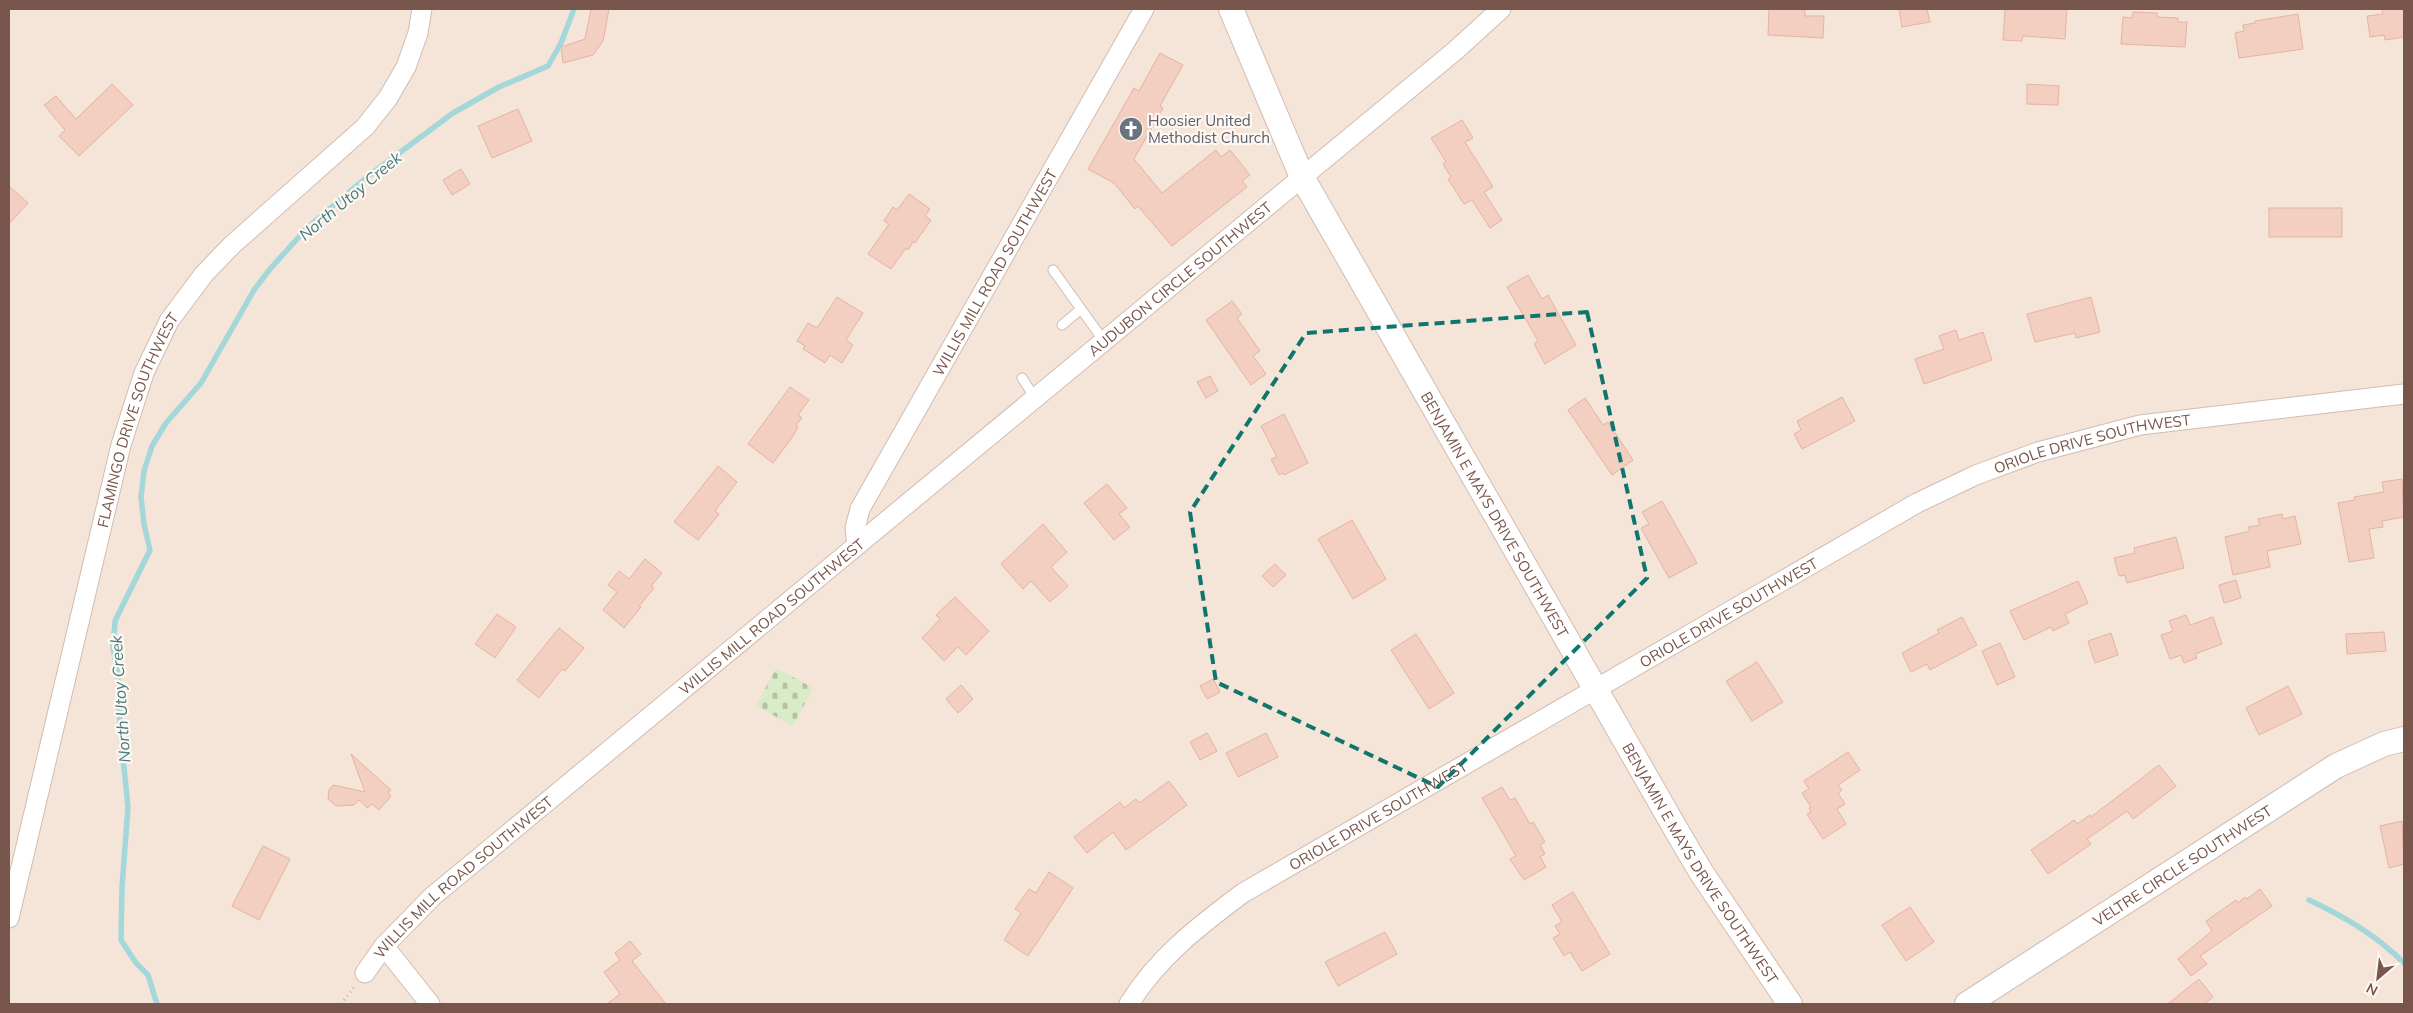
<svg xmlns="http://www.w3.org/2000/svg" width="2413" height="1013" font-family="Mulish,sans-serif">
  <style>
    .residential { fill: #f5e4d8 }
    .cemetery { fill: url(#cemetery-stones) }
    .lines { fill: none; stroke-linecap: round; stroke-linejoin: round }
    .stream { stroke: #a4d7d9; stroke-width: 5.5 }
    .building { fill: #f2cfc1; stroke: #e5b3a1 }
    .service-casing { stroke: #d2bcb1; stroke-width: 11 }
    .minor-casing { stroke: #d2bcb1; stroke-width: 21 }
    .tertiary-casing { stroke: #d2bcb1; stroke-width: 26 }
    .path { stroke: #d8b1a4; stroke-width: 3; stroke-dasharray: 1 4; stroke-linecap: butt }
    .service { stroke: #fff; stroke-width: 9 }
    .minor { stroke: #fff; stroke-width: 19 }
    .tertiary { stroke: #fff; stroke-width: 24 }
    .marked { fill: none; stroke: #0f766e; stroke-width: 4; stroke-dasharray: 10 6; stroke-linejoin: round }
    .labels { text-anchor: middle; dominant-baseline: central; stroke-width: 4.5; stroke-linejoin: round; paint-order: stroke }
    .worship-label { font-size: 15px; fill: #5b616d; stroke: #fff7f1; text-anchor: start }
    .street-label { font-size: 15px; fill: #78564c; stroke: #fff7f1 }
    .water-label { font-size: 16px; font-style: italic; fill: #407b7d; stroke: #fff7f1 }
  </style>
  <defs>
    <pattern id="cemetery-stones" width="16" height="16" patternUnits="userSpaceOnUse" patternTransform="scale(1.25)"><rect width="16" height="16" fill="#daebc7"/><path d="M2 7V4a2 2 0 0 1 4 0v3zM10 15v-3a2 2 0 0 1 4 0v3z" fill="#b6c1a4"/></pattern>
  </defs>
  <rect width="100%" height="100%" fill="#fdf3ea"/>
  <path class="residential" d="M9,9H2404V1001L2397,1004H9Z"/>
  <path class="cemetery" d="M776,668L813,688L793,726L756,706Z"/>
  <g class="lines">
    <path class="stream" d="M2309,900C2345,917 2376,935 2404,963
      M157,1004L148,975L136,963L121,940L122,887L128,807L120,728L118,674L113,648L115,621L150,550L144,524L141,497L144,471L152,446L166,423L201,383L254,290L270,269L306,229L367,177L453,113L499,87L548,66L561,43L574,9"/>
  </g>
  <path class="building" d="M591,9H609L603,41L593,55L563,63L561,47L585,39Z
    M1769,9H1796L1805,10V16H1824L1823,38L1768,35Z
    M1899,9H1927L1930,22L1902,27Z
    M2005,9H2067L2065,39L2023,36L2022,41L2003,40Z
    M2382,9H2404V37L2385,40L2384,35L2370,37L2367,16L2383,14Z
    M2133,12L2157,13V17L2178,18V22H2187L2185,47L2121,44L2123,17L2132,18Z
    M2298,14L2303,49L2239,58L2235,33L2244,31L2243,25L2255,23V21Z
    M1160,53L1183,65L1160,106L1163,108L1134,159L1162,193L1216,150L1221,157L1230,150L1250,175L1242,181L1247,187L1172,246L1138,206L1135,209L1114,183L1088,169L1134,88L1139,91Z
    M112,84L133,105L79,156L59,136L65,130L44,105L56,96L76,119Z
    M2027,84L2059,86L2058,105L2027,104Z
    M518,109L532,141L492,158L478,126Z
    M1462,120L1473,138L1465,142L1493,187L1484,192L1502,220L1490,228L1472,200L1464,204L1448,179L1451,177L1443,164L1446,162L1431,138Z
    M461,169L470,184L452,195L443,180Z
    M9,186L28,203L9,224Z
    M909,194L930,209L925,216L931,220L915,243L914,241L908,250L906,248L891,269L868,254L889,224L884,221L893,207L897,210Z
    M2269,208H2342V237H2269Z
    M1528,275L1542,299L1548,295L1576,345L1545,364L1534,344L1538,341L1507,287Z
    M837,297L863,313L846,340L853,345L842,363L830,355L825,363L803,349L805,346L797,341L808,323L817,328Z
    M2091,297L2100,332L2076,338L2075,333L2035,342L2027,314Z
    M1232,301L1242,314L1237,318L1260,351L1253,356L1266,374L1251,385L1206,320Z
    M1956,330L1959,340L1983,332L1992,360L1924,384L1915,359L1944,349L1939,336Z
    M1210,376L1218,391L1206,398L1197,382Z
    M790,387L809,400L798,415L802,418L796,425L798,426L794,435L773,463L748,444Z
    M1842,397L1855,421L1802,449L1794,434L1801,430L1797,421Z
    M1585,398L1603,425L1608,422L1633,460L1612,475L1568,410Z
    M1284,414L1308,463L1284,475L1283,473L1279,475L1271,459L1277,457L1261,426Z
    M718,466L737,482L715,511L719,514L698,540L674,522Z
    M2402,479L2404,517L2382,521L2383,527L2369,529L2374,558L2349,562L2338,503L2355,500L2354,497L2384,492L2382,482Z
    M1107,484L1127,508L1119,514L1130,527L1114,540L1084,503Z
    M1662,501L1697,563L1669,578L1641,528L1649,524L1642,512Z
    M2282,514L2283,519L2295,516L2301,544L2267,551L2270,567L2233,575L2225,537L2250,531L2248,527L2260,525L2258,519Z
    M1352,520L1386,579L1353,599L1318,539Z
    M1043,524L1067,552L1051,567L1068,586L1050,602L1031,581L1023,589L1001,564Z
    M2176,537L2184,568L2127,583L2125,575L2119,576L2114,558L2135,553L2134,548Z
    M645,559L662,573L651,586L654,588L639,606L641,607L624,628L603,610L617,592L608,585L619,571L629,579Z
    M1275,564L1286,575L1273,587L1262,576Z
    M2236,580L2241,598L2224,603L2219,585Z
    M2078,581L2088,603L2065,614L2069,623L2053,631L2051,627L2024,640L2010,611Z
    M955,597L989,631L966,655L958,647L944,661L922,638L940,619L936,615Z
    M497,614L516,627L495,658L475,644Z
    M2186,615L2190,625L2213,617L2222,644L2195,654L2197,658L2184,663L2181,655L2170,659L2161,635L2173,631L2169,621Z
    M1962,617L1977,645L1930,670L1927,664L1911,672L1902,653L1939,633L1937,630Z
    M559,628L584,648L565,671L562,669L539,698L517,680Z
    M2384,632L2386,651L2347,654L2346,634Z
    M2111,633L2118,655L2095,663L2088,641Z
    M1416,634L1454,693L1429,709L1391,650Z
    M2000,643L2015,677L1997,685L1982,651Z
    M1757,662L1783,702L1752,721L1726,681Z
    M1213,679L1220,692L1207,699L1200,686Z
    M961,685L973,699L958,713L946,699Z
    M2288,686L2302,714L2259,735L2246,708Z
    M1207,733L1217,751L1200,760L1190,742Z
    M1266,733L1278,757L1238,777L1226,753Z
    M1848,752L1860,770L1838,785L1842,790L1838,793L1845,804L1837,809L1846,824L1823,839L1807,814L1811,812L1809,808L1811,807L1802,793L1809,789L1804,781Z
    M351,754L391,790L388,792L391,796L379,810L372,804L367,808L359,800L354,805L336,806L328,799L329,790L333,785L365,792Z
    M2159,765L2176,786L2133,819L2127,811L2087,839L2091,844L2048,874L2031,850L2074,820L2077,824L2090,815L2091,817Z
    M1169,781L1187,805L1126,850L1113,832L1087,853L1074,837L1120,802L1124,808L1136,799L1139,803Z
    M1502,787L1510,800L1515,798L1530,824L1533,822L1545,842L1540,845L1545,854L1540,857L1546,867L1524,880L1510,859L1516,856L1482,798Z
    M2402,821L2404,864L2389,868L2380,826Z
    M263,846L290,859L259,920L232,906Z
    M1049,872L1073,888L1028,956L1004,940L1021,913L1015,909L1029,889L1036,893Z
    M2260,889L2272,906L2200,956L2207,964L2191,976L2178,959L2212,931L2206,921L2236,900L2238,903L2245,897L2247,899Z
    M1573,892L1610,954L1582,971L1570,952L1564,956L1553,938L1560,934L1555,926L1562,922L1552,905Z
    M1910,907L1934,942L1906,961L1882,925Z
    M1385,932L1397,954L1338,986L1325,962Z
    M630,941L641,954L632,961L666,1004H607L620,994L604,972L620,960L615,953Z
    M2199,979L2213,997L2204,1004H2168Z"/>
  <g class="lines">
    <g class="service-casing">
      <path id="service" d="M1053,270L1104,341
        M1062,325L1081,309
        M1022,378L1035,398"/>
    </g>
    <g class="minor-casing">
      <g id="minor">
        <path id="s1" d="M857,545L855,528L860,509L1144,9"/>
        <path id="s2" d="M9,918L121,445L144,373L169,321L204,274L232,245L365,127L388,98L406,67L418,33L422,9"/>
        <path d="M384,946L430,1004"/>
        <path id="s3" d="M365,973L384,946L433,896L1456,50L1501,9"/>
        <path id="s4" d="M1129,1004C1157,958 1200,925 1243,893L1917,503L1976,475L2038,452L2140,425L2404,394"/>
      </g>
    </g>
    <g class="tertiary-casing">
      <g id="tertiary">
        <path id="s5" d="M1231,9L1302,177L1678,833L1701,872L1790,1004"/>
        <path id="s6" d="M1967,1004L2336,766L2384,744L2404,739"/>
      </g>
    </g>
    <path class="path" d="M341,1004L355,986"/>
    <use href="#service" class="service"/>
    <use href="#minor" class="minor"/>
    <use href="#tertiary" class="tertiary"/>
  </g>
  <path class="marked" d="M1587,312L1647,578L1438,787L1216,682L1190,512L1306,333Z"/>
  <defs>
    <g id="church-disc" transform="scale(1.25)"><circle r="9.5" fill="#6b7280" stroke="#fff7f1"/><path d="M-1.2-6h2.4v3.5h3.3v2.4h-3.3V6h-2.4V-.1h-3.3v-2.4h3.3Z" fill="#fff"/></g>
  </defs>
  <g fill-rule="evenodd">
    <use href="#church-disc" x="1131" y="129"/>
  </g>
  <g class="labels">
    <g class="worship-label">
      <text x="1148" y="120">Hoosier United<tspan x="1148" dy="17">Methodist Church</tspan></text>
    </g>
    <g class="street-label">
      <text stroke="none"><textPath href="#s1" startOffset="309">WILLIS MILL ROAD SOUTHWEST</textPath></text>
      <text stroke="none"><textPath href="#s3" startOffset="1072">AUDUBON CIRCLE SOUTHWEST</textPath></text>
      <text stroke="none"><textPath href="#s2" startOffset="515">FLAMINGO DRIVE SOUTHWEST</textPath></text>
      <text stroke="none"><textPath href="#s4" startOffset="1125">ORIOLE DRIVE SOUTHWEST</textPath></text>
      <text stroke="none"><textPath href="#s5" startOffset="571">BENJAMIN E MAYS DRIVE SOUTHWEST</textPath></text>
      <text stroke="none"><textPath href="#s4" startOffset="721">ORIOLE DRIVE SOUTHWEST</textPath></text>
      <text stroke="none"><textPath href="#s3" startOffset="542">WILLIS MILL ROAD SOUTHWEST</textPath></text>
      <text stroke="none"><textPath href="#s4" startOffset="316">ORIOLE DRIVE SOUTHWEST</textPath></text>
      <text stroke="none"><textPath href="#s5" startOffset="976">BENJAMIN E MAYS DRIVE SOUTHWEST</textPath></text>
      <text stroke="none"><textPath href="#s6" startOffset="256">VELTRE CIRCLE SOUTHWEST</textPath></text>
      <text stroke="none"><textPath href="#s3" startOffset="138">WILLIS MILL ROAD SOUTHWEST</textPath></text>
    </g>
    <g class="water-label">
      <text transform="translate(350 196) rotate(-40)">North Utoy Creek</text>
      <text transform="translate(120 699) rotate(-94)">North Utoy Creek</text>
    </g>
  </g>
  <rect width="2413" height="1013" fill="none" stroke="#78564c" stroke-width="20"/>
  <g transform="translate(2378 978) rotate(208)" stroke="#fff7f1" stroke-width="4" paint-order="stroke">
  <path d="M0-4L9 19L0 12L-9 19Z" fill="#78564c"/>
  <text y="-8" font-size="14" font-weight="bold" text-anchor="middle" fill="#78564c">N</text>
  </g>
</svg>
